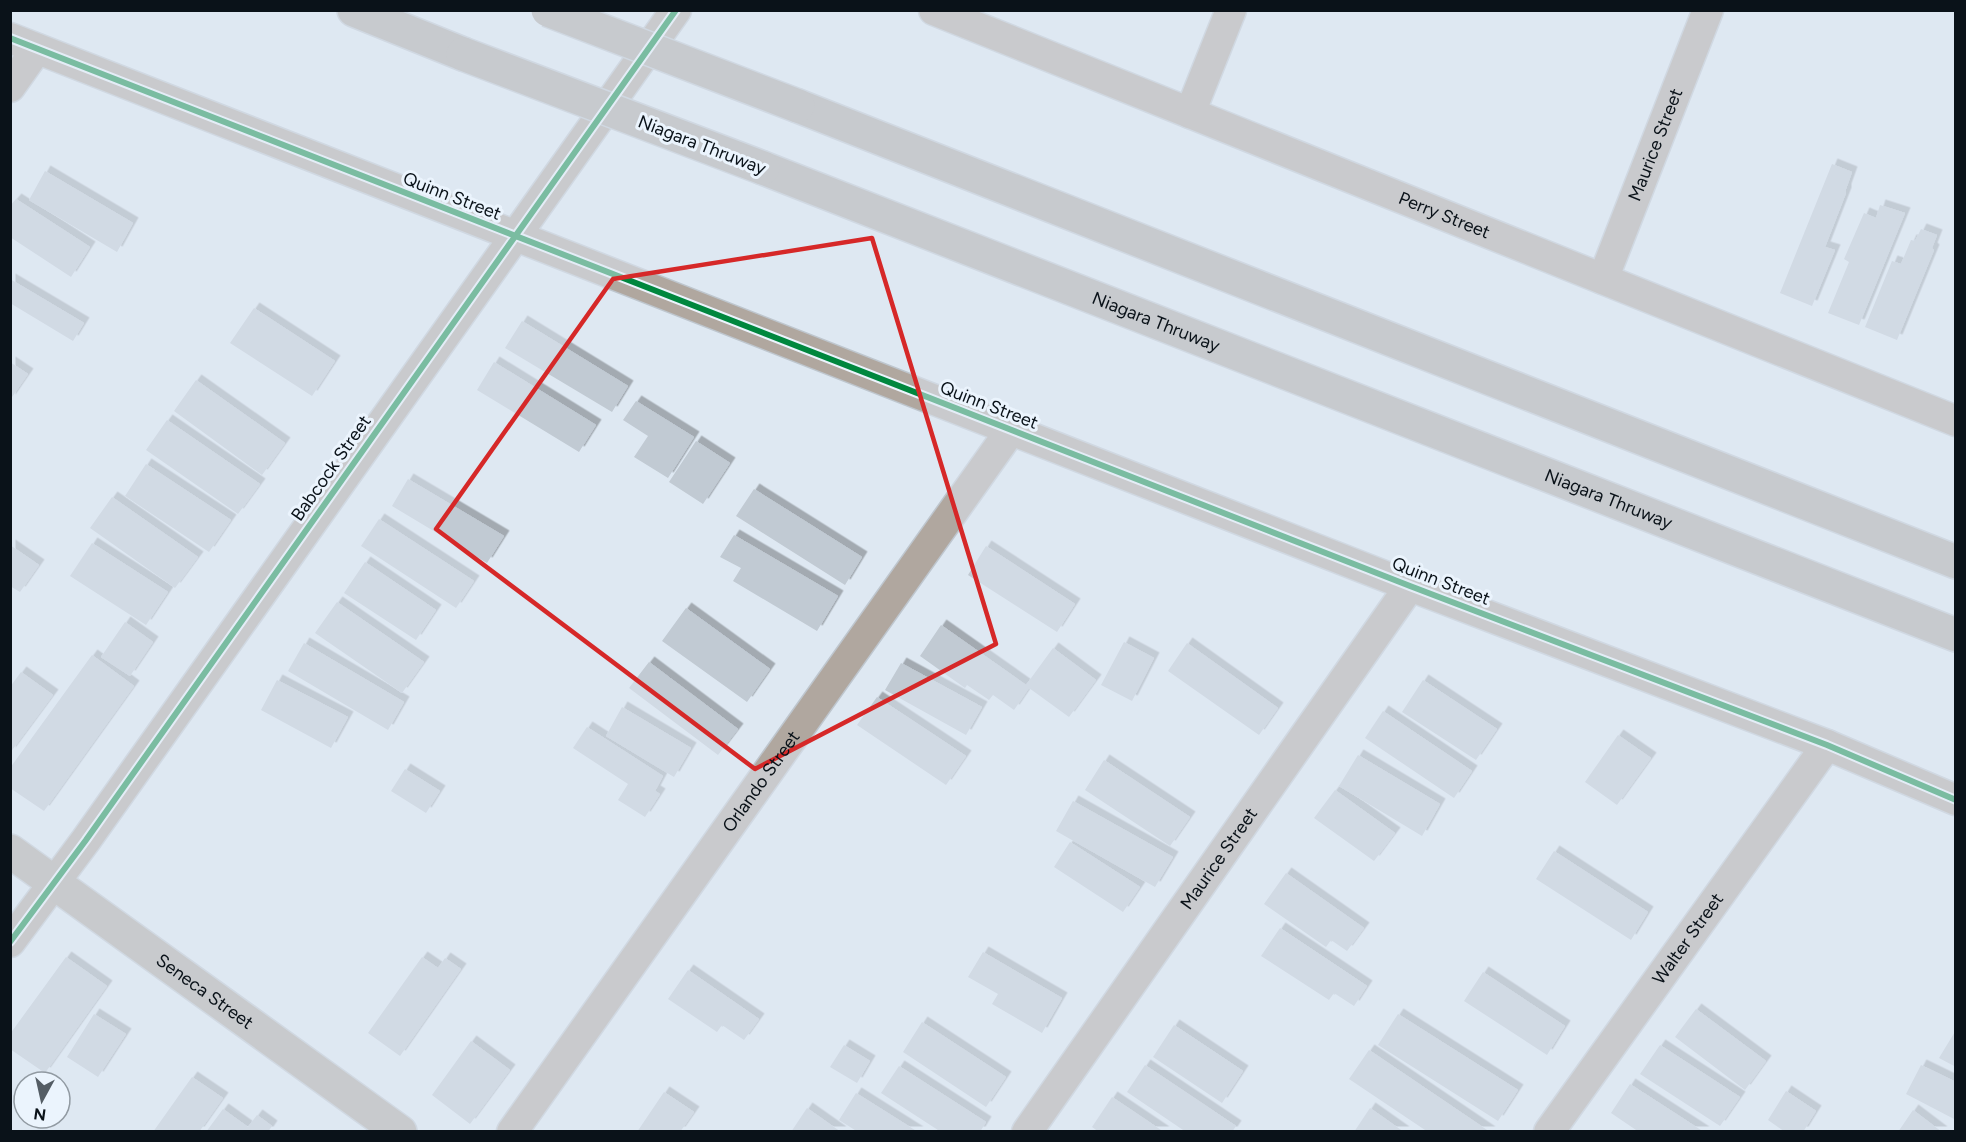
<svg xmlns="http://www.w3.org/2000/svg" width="1966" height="1142" font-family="Figtree,sans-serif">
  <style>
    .building { fill: #c1cad3; filter: url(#shadow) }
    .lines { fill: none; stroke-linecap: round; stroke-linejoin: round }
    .street-casing { stroke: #bec6ce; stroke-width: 33 }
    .secondary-casing { stroke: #bec6ce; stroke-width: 36 }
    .highway-casing { stroke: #bec6ce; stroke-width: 36 }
    .street { stroke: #b0a79f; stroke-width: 30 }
    .secondary { stroke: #aea79f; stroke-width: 33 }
    .highway { stroke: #aaa6a2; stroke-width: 33 }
    .highway-bridge-casing { stroke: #bec6ce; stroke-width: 36; stroke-linecap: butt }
    .highway-bridge { stroke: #aaa6a2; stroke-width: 33 }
    .cycleway-casing { stroke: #ebf4fd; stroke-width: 10 }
    .cycleway { stroke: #00873e; stroke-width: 6 }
    .marked { fill: none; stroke: #d62828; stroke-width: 4.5; stroke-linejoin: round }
    .labels { text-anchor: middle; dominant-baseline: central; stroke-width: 6; stroke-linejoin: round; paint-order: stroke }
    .street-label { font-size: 18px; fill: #0a1219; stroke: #ebf4fd }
  </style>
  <defs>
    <filter id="shadow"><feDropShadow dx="5.5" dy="-5.5" stdDeviation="0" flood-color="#0004"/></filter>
  </defs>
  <rect width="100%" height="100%" fill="#dee8f2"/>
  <path class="building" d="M1832,164L1852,172L1846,189V193L1825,247L1835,250L1812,306L1780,293Z
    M45,171L133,223L117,252L29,200Z
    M16,199L90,247L71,277L10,237V206Z
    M1880,205L1905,213L1859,325L1828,313L1849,262L1844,259L1864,213L1876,218Z
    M1921,229L1937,235L1932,248L1934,250L1897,340L1865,327L1892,261L1901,264L1911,240L1915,241Z
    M10,279L84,323L73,341L10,303Z
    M254,308L335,361L312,396L230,343Z
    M522,321L628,386L612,412L505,348Z
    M10,362L28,374L10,400Z
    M494,362L596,425L579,452L477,390Z
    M196,380L285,443L262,475L174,411Z
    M636,401L694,437L668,478L634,457L648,436L623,420Z
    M167,420L260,484L238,514L146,450Z
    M696,441L730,463L703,504L669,482Z
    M146,464L231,520L209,552L125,496Z
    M408,479L504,536L487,563L392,506Z
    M754,489L862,557L845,585L736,516Z
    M112,497L198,557L175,588L90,528Z
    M379,519L474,581L456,608L361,546Z
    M734,535L838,596L817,631L733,581L741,568L720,557Z
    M92,543L168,592L146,625L70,576Z
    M10,545L39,565L20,592L10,586Z
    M986,546L1075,604L1057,632L968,575Z
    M365,562L436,610L416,640L344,593Z
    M337,602L424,662L402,693L315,633Z
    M686,608L770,669L747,702L662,641Z
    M125,622L153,642L130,676L101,657Z
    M941,625L1026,685L1053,648L1096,680L1069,717L1029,688L1014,710L993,695L989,700L967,685L965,688L920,656Z
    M1124,642L1154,658L1132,701L1101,685Z
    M304,643L404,702L388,730L288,671Z
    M1187,643L1278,708L1259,735L1168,671Z
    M92,655L134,686L44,811L10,788V768Z
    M649,662L738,729L718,755L629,688Z
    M901,663L982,707L966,735L885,690Z
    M21,672L53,695L10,753V687Z
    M277,680L348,717L331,748L261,710Z
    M1423,680L1497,729L1476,760L1402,712Z
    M877,697L966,756L946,785L857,725Z
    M622,707L691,748L674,777L606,736Z
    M1383,711L1472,771L1454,798L1365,738Z
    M587,727L663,776L655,791L660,794L645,817L618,800L628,784L573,748Z
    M1618,735L1651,758L1617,805L1585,782Z
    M1358,755L1440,804L1422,836L1339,786Z
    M1104,760L1190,817L1170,846L1085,790Z
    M405,769L440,791L426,813L391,791Z
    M1335,790L1395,833L1374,861L1314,818Z
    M1073,801L1173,857L1155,887L1056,831Z
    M1070,842L1140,887L1123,912L1054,867Z
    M1554,851L1648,912L1631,940L1536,879Z
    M1286,873L1364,928L1347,951L1331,940L1326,947L1264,904Z
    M1280,928L1367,986L1354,1006L1334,993L1329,1000L1261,956Z
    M983,952L1062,998L1042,1033L992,1004L998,994L968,977Z
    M66,957L107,986L45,1073L10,1049V1034Z
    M422,957L438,968L445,958L461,969L400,1056L368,1033Z
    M688,970L759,1019L744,1040L722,1025L717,1032L668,999Z
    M1483,972L1565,1026L1547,1055L1464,1001Z
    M1696,1009L1766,1061L1745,1090L1675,1037Z
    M94,1014L126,1034L98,1077L67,1057Z
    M1398,1014L1518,1090L1498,1121L1378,1045Z
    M922,1022L1006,1077L986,1107L903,1052Z
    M1174,1025L1243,1071L1222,1103L1153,1057Z
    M1956,1030V1067L1939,1058Z
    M471,1041L510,1070L470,1124L432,1095Z
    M844,1045L870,1061L857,1083L830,1067Z
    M1660,1045L1740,1097L1720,1126L1640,1074Z
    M1369,1050L1490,1132H1428L1349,1079Z
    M1145,1065L1236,1126L1232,1132H1186L1127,1092Z
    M1921,1065L1956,1082V1120L1906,1094Z
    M899,1066L986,1122L980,1132H941L881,1093Z
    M192,1077L223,1098L199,1132H153Z
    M1630,1084L1704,1132H1639L1611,1113Z
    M1786,1091L1816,1111L1803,1132H1785L1768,1120Z
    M664,1092L694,1112L680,1132H637Z
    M856,1093L918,1132H858L839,1120Z
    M1112,1097L1164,1132H1099L1092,1127Z
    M807,1108L841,1132H791Z
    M1370,1108L1404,1132H1354Z
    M223,1109L248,1127L257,1115L272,1126L268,1132H206Z
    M1913,1110L1942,1132H1898Z"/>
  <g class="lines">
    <g class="street-casing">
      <g id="street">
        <path id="s1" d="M934,10L1956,421"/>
        <path d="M10,38L1410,586L1827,745L1956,800"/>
        <path d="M10,87L37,49"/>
        <path d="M1190,113L1231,10"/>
        <path id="s2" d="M1603,279L1708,10"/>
        <path d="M10,942L86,840L676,10"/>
        <path id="s3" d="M512,1132L1011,430"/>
        <path id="s4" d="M1027,1132L1410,586"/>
        <path id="s5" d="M1549,1132L1827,745"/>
      </g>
    </g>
    <g class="secondary-casing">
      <g id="secondary">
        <path id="s6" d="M10,851L400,1132"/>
      </g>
    </g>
    <g class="highway-casing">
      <g id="highway">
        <path d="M354,10L463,54"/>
        <path d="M798,106L1956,562"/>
        <path id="s7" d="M763,168L1956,635"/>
      </g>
    </g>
    <use href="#street" class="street"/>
    <use href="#secondary" class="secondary"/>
    <use href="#highway" class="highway"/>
    <g class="highway-bridge-casing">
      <path id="highway-bridge" d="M548,10L798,106
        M463,54L763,168"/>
    </g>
    <use href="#highway-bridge" class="highway-bridge"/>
    <g class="cycleway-casing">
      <path id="cycleway" d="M10,38L1410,586L1827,745L1956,800
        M10,942L86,840L676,10"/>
    </g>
    <use href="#cycleway" class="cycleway"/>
  </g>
  <path d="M0 0H1966V1142H0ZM872,238L996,644L755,769L436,529L613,279Z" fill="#dee8f2" fill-opacity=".55" fill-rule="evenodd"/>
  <path class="marked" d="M872,238L996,644L755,769L436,529L613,279Z"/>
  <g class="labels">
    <g class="street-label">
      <text transform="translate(702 145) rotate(21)">Niagara Thruway</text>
      <text stroke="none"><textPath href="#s2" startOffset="144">Maurice Street</textPath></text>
      <text transform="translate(452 196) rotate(21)">Quinn Street</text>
      <text stroke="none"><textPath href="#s1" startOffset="550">Perry Street</textPath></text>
      <text stroke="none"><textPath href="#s7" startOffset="422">Niagara Thruway</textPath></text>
      <text transform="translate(989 405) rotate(21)">Quinn Street</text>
      <text transform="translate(331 468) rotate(-55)">Babcock Street</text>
      <text stroke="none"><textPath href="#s7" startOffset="908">Niagara Thruway</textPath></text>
      <text transform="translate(1441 581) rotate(21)">Quinn Street</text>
      <text stroke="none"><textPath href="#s3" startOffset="430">Orlando Street</textPath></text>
      <text stroke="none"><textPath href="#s4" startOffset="334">Maurice Street</textPath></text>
      <text stroke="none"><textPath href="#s5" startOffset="238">Walter Street</textPath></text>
      <text stroke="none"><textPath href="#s6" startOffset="240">Seneca Street</textPath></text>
    </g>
  </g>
  <rect width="1966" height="1142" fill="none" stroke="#0a1219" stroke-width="24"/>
  <g transform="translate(42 1100) rotate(188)"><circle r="28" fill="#ebf4fd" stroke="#919aa2" stroke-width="1.5"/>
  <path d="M0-4.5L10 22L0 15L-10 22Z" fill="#545d65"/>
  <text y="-9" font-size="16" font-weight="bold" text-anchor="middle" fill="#0a1219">N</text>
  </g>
</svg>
